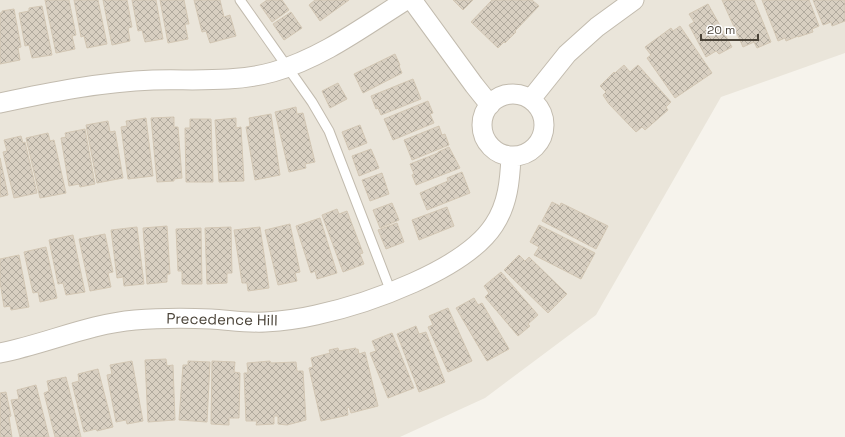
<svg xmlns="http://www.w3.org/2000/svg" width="845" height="437" font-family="'Space Grotesk',sans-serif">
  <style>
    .residential { fill: #eae5da }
    .building { fill: url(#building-cross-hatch); stroke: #d3c7b4 }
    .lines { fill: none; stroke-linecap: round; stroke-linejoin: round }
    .service-casing { stroke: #c2bbae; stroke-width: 11 }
    .minor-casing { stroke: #c2bbae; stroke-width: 21 }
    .service { stroke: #fff; stroke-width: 9 }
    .minor { stroke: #fff; stroke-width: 19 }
    .labels { text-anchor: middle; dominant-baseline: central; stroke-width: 3; stroke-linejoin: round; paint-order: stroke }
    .street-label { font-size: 15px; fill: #4b4439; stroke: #fff }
  </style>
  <defs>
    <pattern id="building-cross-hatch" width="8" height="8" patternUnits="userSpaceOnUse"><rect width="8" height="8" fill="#d8cfc1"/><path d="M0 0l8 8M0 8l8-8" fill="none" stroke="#b1aa9e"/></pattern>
  </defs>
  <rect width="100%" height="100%" fill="#f6f3ec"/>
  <path class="residential" d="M0,0H845V53L721,97L596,315L485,398L400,437H0Z"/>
  <path class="building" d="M45,0H69L76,35L72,36L75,49L56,53Z
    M74,0H98L107,44L87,48L84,36L81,37Z
    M103,0H127L132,27L128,28L130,41L112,45Z
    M132,0H156L163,39L145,42L142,30L138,31Z
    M160,0H184L189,24H185L188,39L168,43Z
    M194,0H220L224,17L230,15L236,36L210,43L206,31L202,32Z
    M267,0H282L289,10L272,22L260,5Z
    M315,0H349L320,21L309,5Z
    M453,0H473L463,10Z
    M492,0H532L539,6L515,31L516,32L505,43L504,42L498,48L471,22Z
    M722,0H754L771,42L757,48L754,42L743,47Z
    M762,0H809L819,26L812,29L813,32L798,37V36L786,41L785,38L778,41Z
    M813,0H845V21L832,26L831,22L823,25Z
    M708,4L732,47L719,54L716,51L706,57L689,25L694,22L689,14Z
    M42,6L52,55L32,58L29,45L25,46L19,13L29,11V8Z
    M14,9L21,47L18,48L20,60L0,64V13H2V11Z
    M291,12L302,28L284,40L273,24Z
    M680,26L712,73L675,98L647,58L651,55L645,47L671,28L673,31Z
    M395,54L400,65L399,66L402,73L363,93L354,74Z
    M624,65L630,72L638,65L671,102L666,107L668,110L645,130L642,127L636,132L609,104L603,95L606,92L600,86L614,72L615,73Z
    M413,79L421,99L381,115L378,108L376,109L371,96Z
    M338,83L347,99L330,108L322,91Z
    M428,101L433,113L430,114L434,123L393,140L384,119Z
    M296,107L297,114L303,113L315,162L305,164L306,168L289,172L275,112Z
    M271,114L280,175L255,180L246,127L250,126L249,118Z
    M174,117V127H178L182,178L174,179V181L157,182L151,118Z
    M146,118L153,176L128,179L121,127L127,126L126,121Z
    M236,118V128L241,127L244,181L219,182L215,120Z
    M190,119H211L213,182H186L185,128H190Z
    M108,121L110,132L115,131L123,178L97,183L86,125Z
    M360,125L367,143L349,150L342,132Z
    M439,126L442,135L445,134L449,145L412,160L404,140Z
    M85,129L95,184L80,187L79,184L69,186L61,138L66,137L65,133Z
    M48,133L50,141L54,140L66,193L40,198L26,138Z
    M21,136L23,143L25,142L37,193L14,198L3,152L7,151L4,140Z
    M449,147L460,168L416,185L412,175L414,174L410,164L438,153V152Z
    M371,149L379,168L359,176L352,156Z
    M0,158L8,195L0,197Z
    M462,172L470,193L427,210L420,193L448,181L447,178Z
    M382,173L389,194L370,201L362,180Z
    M552,202L560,206L561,203L608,226L596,249L542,221Z
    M392,203L399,220L380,228L373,210Z
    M447,207L454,226L419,240L412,220Z
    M337,209L339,214L347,211L363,253L360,254L364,264L343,272L322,215Z
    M320,218L337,273L317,279L315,271L311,273L296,226Z
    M397,223L404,242L386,249L378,230Z
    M290,224L300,272L295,273L297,281L278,285L265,230Z
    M539,225L595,253L581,279L534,255L539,247L530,242Z
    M167,226L170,274H167V282L147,284L143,228Z
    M137,227L144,284L124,286L123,277L117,278L111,230Z
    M231,227L232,273H227V283L207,284L205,228Z
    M260,227L269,288L248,291L247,283H242L234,230Z
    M201,228L202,284H182V271H178L176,229Z
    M105,234L113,272L108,273L111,287L90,291L79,239Z
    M73,235L85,292L66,295L63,283L58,284L49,240Z
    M46,247L57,298L40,302L38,292L33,293L24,252Z
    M19,255L29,307L11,310L10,306L4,307L0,282V259Z
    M519,255L525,261L529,257L567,294L548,313L504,270Z
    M501,272L538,315L528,324L530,326L518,336L485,297L489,293L484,286Z
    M474,298L478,305L482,303L509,349L487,361L456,308Z
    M448,308L472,361L448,372L428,327L433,325L429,316Z
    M416,326L419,334L426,332L445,382L419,392L397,334Z
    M392,333L414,388L388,398L370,353L376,351L372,341Z
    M338,348L339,351L356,348V350L358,349L359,354L365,352L378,406L351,413L349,407L347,408L348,415L321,421L309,368L313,367L311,358L330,353L329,350Z
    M166,359L167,366L173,365L175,420L148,422L145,360Z
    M132,361L143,421L127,424L126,420L116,422L107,375L112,374L110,365Z
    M188,361L210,362L207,422L179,420L183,365H188Z
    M212,361L235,362L234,372L240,373L239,418H229V425L211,424Z
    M270,361L271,363L296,362L297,371H303L306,420L287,425L278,424V416H274V424L256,425L257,421H246L244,373H248L247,363Z
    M98,369L113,427L97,431L96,429L84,432L72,383L79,381L78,374Z
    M66,377L81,437H55L44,393L49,391L47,381Z
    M36,385L49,437H20L11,400L19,399L17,390Z
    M6,392L11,416L9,417L12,437H0V393Z"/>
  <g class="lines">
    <g class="service-casing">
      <path id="service" d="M240,0L312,102L329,131L391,292"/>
    </g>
    <g class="minor-casing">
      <path id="minor" d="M412,0L474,85L490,105
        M482 125a31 31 0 1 1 62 0a31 31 0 1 1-62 0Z
        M531,99L567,54L597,27L634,0
        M0,103C51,92 101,82 153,80C193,79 233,83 273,72C322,58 363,27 406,0
        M0,353C46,344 88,324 135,320C160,318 186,318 211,319C229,320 247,323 265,322C282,321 299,319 316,315C367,304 465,270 494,225C508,204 510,180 511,156"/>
    </g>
    <use href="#service" class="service"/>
    <use href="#minor" class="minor"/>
  </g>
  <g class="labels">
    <g class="street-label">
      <text transform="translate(222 319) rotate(1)">Precedence Hill</text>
    </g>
  </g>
  <path d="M701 34v6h57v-6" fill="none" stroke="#4b4439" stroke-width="2"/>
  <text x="707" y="34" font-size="12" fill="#4b4439" stroke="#ffffff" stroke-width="3" paint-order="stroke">20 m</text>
</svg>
